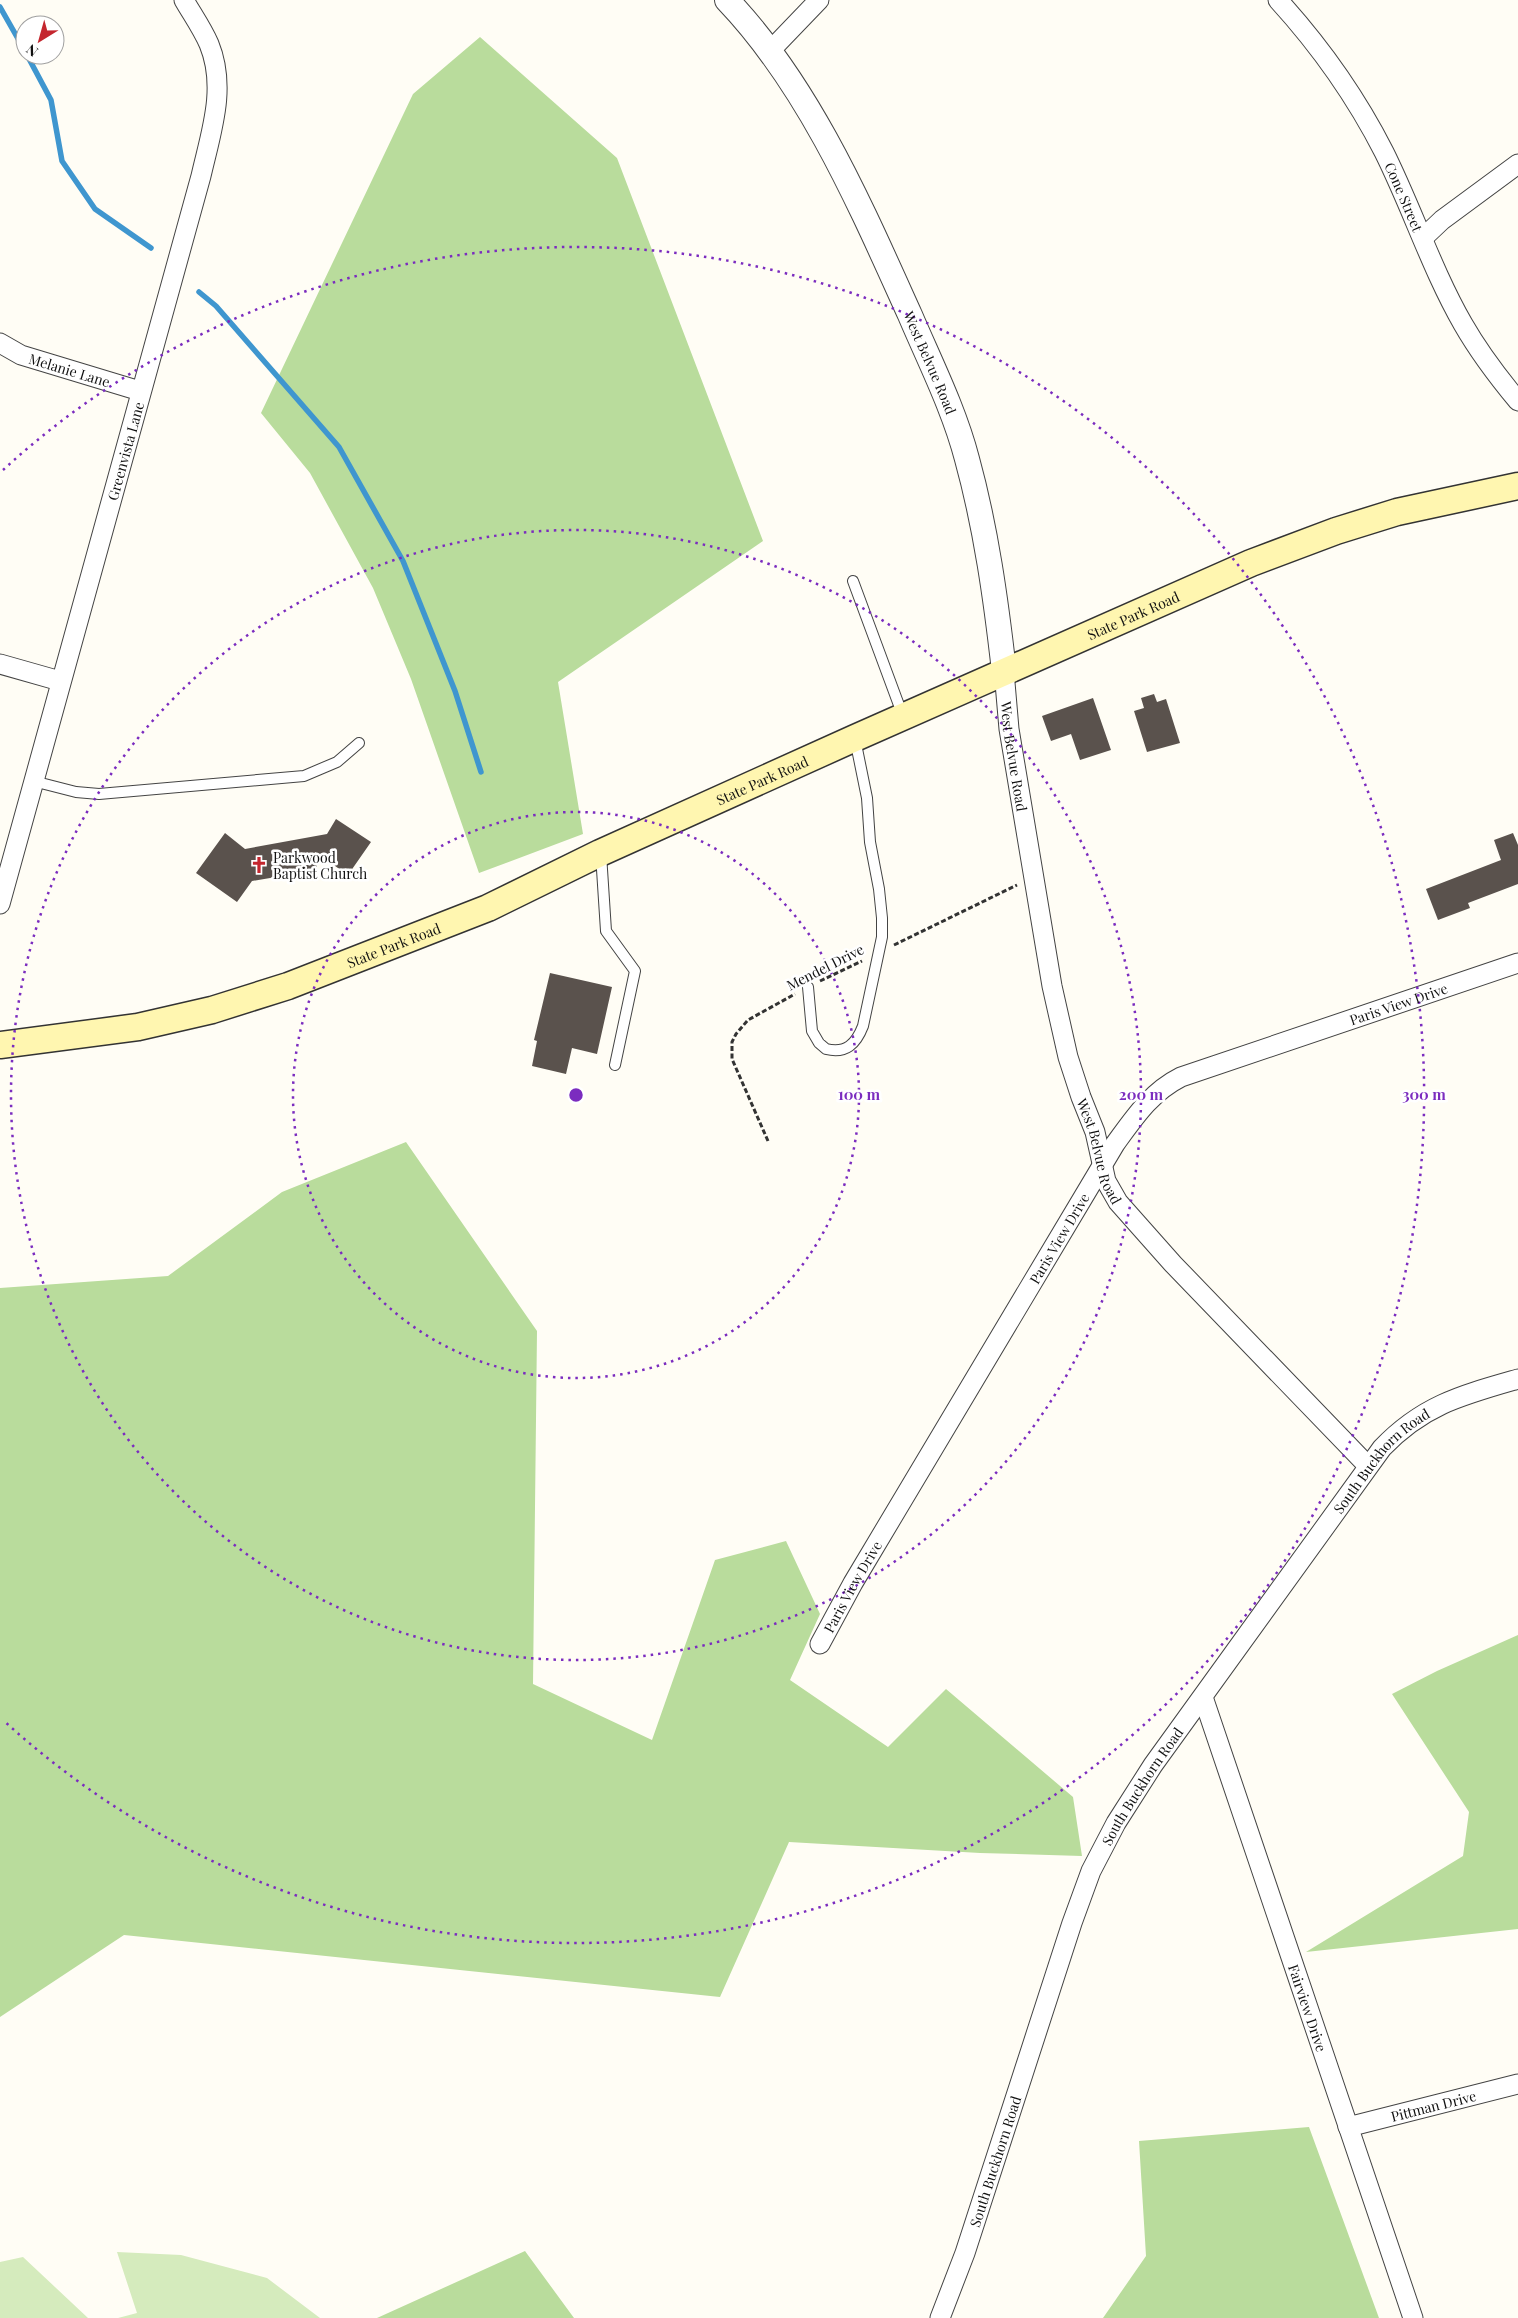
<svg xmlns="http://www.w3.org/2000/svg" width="1518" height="2318" font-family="'Playfair Display',serif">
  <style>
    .green { fill: #d5ebbd }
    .forest { fill: #b9dc9c }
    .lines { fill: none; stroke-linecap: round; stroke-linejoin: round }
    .stream { stroke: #3f96cf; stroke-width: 5.5 }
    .building { fill: #5a524d }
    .service-casing { stroke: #444; stroke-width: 12 }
    .minor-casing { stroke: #444; stroke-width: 21 }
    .tertiary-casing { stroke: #444; stroke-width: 26 }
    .secondary-casing { stroke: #333; stroke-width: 29 }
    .path { stroke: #333; stroke-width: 3; stroke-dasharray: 5 2.5; stroke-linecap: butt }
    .service { stroke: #fff; stroke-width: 10 }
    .minor { stroke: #fff; stroke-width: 19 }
    .tertiary { stroke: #fff; stroke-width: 24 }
    .secondary { stroke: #fff6b0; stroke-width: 26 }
    .ring { fill: none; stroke: #7b2cbf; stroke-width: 2.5; stroke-dasharray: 2.5 5 }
    .labels { text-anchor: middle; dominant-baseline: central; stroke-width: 5; stroke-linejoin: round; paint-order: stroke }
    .street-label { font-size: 14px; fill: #111; stroke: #fff }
    .poi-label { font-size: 14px; fill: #111; stroke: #fff; text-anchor: start }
    .centre { fill: #7b2cbf; stroke: #fff; stroke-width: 2.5 }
    .ring-label { font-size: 15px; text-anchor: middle; font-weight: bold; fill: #7b2cbf; stroke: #fff; stroke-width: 5; stroke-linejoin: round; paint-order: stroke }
  </style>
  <rect width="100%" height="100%" fill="#fffdf5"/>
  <path class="green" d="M117,2252L181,2255L267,2278L320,2318H118L137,2313Z
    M23,2257L88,2318H0V2262Z"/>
  <path class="forest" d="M480,37L617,158L763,541L558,682L583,834L479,873L411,679L373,588L310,473L261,413L413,94Z
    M406,1142L537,1331L533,1684L652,1740L715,1560L786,1541L820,1614L790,1680L888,1747L946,1689L1073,1797L1082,1856L980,1853L789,1842L720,1997L124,1935L0,2017V1288L168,1276L282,1192Z
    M1518,1635V1929L1306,1952L1463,1856L1469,1812L1392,1694L1437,1671Z
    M1309,2127L1379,2318H1103L1146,2256L1139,2141Z
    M525,2251L574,2318H377Z"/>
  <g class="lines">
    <path class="stream" d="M0,7L25,51
      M27,55L51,100L62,161L95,209L151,248
      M199,292L216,306L339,447L403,561L455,691L481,772"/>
  </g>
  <path class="building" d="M1154,694L1157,702L1166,699L1180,743L1147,752L1134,711L1144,708L1141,698Z
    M1093,698L1111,750L1080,760L1071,734L1051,741L1042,716Z
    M336,819L371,842L348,875L315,852L317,870L252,881L237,902L196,873L225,833L245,849L327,834Z
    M1513,833L1518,845V884L1468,903L1470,908L1438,920L1426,889L1501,860L1494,840Z
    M550,973L612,987L597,1054L572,1048L566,1074L532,1066L537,1041L534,1040Z"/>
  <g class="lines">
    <g class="service-casing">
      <path id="service" d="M853,581L903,716
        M33,781L76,792L99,794L304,776L337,762L359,743
        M601,854L606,931L635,971L615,1065
        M808,987L812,1031L819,1043L826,1049C846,1054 856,1044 863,1026L882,937V918L879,889L870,842L867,798L855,739"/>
    </g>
    <g class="minor-casing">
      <g id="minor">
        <path id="s1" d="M1278,0C1319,45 1356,97 1384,152C1412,208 1432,270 1463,324C1479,352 1498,377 1518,401"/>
        <path d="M770,51L819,0"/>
        <path d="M1423,238L1442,220L1518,164"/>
        <path id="s2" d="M0,343L21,355L140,391"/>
        <path d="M0,664L60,681"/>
        <path id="s3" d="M1004,671L1009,729L1052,986L1068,1057L1081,1097L1095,1132L1106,1181L1118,1202L1173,1264L1368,1466"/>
        <path id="s4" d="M0,904L201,176C211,132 227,88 209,44C202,28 192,14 184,0"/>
        <path id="s5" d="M820,1644L853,1583L1115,1144C1134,1118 1151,1092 1181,1077L1518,963"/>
        <path id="s6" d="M1203,1697L1413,2318"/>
        <path id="s7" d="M1348,2127L1518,2084"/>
        <path id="s8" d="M940,2318L965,2253L1072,1923L1091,1871L1116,1823L1153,1765L1382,1448C1423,1405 1462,1395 1518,1379"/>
      </g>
    </g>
    <g class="tertiary-casing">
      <g id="tertiary">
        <path id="s9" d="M727,0C810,87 861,207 910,315C930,362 954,409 967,459C986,528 996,600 1004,671"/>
      </g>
    </g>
    <g class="secondary-casing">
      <g id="secondary">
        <path id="s10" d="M0,1045L138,1027L212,1010L288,986L488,908L600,853L855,738L1251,563L1336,531L1397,512L1518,486"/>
      </g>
    </g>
    <path class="path" d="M894,945L1017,885
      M820,981L862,961
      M768,1141L732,1059V1042L736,1034L748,1020L795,994"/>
    <use href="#service" class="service"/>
    <use href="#minor" class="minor"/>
    <use href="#tertiary" class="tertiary"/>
    <use href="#secondary" class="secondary"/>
  </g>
  <g class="ring">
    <circle cx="576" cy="1095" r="283"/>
    <circle cx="576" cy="1095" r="565"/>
    <path d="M3 470A848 848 0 1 1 3 1720"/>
  </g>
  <defs>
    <g id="church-bare" transform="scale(1.35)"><path d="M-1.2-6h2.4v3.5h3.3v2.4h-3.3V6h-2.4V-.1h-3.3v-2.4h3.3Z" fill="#c4262e" stroke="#fff" stroke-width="2.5" paint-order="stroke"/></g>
  </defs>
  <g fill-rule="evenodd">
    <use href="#church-bare" x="259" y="865"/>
  </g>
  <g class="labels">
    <g class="street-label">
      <text stroke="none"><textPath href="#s1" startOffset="235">Cone Street</textPath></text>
      <text stroke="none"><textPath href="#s9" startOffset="418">West Belvue Road</textPath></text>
      <text stroke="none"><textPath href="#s2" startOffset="75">Melanie Lane</textPath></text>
      <text stroke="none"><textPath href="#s4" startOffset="470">Greenvista Lane</textPath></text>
      <text stroke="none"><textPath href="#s10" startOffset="1218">State Park Road</textPath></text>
      <text stroke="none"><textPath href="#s3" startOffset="86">West Belvue Road</textPath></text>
      <text stroke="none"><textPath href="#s10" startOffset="812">State Park Road</textPath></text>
      <text stroke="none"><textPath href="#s10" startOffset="408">State Park Road</textPath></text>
      <text transform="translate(825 967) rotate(-27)">Mendel Drive</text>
      <text stroke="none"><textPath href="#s5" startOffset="905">Paris View Drive</textPath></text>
      <text stroke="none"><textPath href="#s3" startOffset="491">West Belvue Road</textPath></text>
      <text stroke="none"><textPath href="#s5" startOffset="471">Paris View Drive</textPath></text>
      <text stroke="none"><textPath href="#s8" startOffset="976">South Buckhorn Road</textPath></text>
      <text stroke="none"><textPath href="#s5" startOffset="66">Paris View Drive</textPath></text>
      <text stroke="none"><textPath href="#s8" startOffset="571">South Buckhorn Road</textPath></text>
      <text stroke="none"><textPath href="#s6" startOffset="328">Fairview Drive</textPath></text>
      <text stroke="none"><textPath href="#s7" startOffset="88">Pittman Drive</textPath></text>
      <text stroke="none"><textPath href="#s8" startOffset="166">South Buckhorn Road</textPath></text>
    </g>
    <g class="poi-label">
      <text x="273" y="857">Parkwood<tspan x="273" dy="16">Baptist Church</tspan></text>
    </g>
  </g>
  <circle cx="576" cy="1095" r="8" class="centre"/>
  <g class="ring-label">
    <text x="859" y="1100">100 m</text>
    <text x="1141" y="1100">200 m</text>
    <text x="1424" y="1100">300 m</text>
  </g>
  <g transform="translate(40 40) rotate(217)"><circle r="24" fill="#ffffff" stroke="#a0a0a0"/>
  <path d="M0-4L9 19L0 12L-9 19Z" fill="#c4262e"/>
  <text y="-8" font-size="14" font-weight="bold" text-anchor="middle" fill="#111111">N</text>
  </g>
</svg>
